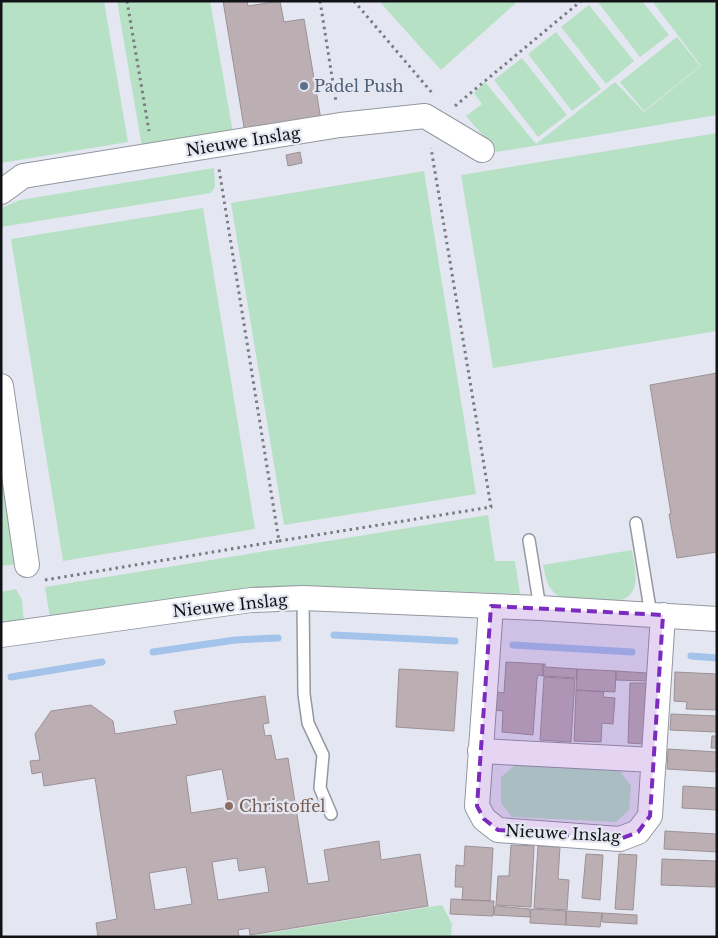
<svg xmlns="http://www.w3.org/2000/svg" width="718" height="938" font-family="'Libre Baskerville',serif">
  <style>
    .green { fill: #b6e1c5 }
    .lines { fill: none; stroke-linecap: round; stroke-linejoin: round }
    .stream { stroke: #a4c3eb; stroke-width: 7 }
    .building { fill: #bbafb3; stroke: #9c9195; fill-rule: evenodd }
    .lane-casing { stroke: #9497a0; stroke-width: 14 }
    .street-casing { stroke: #9497a0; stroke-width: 26 }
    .path { stroke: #797b82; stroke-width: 3; stroke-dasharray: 2.5 4; stroke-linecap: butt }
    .lane { stroke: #fff; stroke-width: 11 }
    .street { stroke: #fff; stroke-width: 24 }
    .marked { fill: #7b2cbf; fill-opacity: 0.2; stroke: #7b2cbf; stroke-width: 4; stroke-dasharray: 10 6; stroke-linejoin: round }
    .service-dot { fill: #5c6f8a; stroke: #e4e7f1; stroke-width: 2 }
    .education-dot { fill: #8d6e63; stroke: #e4e7f1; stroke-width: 2 }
    .labels { text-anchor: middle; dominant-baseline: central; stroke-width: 4.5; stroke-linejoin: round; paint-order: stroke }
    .service-label { font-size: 16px; fill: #4e5e75; stroke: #e4e7f1; text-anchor: start }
    .street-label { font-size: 16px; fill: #121316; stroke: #e4e7f1 }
    .education-label { font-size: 16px; fill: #785e54; stroke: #e4e7f1; text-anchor: start }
  </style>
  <rect width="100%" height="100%" fill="#e4e7f1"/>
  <path class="green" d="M1,1H104L128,142L1,163Z
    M117,1H210L233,133L142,147Z
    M379,1H518L441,70Z
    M597,1H642L669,35L640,57Z
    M652,1H717V115L497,152L466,116L482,104L474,93L485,82L536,144L615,82L644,112L701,66Z
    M589,5L634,61L606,84L561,27Z
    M556,32L601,89L572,111L528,54Z
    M677,37L700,66L644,111L620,82Z
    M522,58L567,115L538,137L494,80Z
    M717,133V331L493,368L461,175Z
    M214,168L215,187L211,193L1,227V208L20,200Z
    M424,171L476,494L284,525L231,203Z
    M203,208L255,529L63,561L11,239Z
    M1,438L20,564L1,566Z
    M488,515L495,561H515L520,594L362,588L295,590L50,619L45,587Z
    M632,550C635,569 643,595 618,601L563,598C548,592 546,580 543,565Z
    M16,589L22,600L24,623L1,626V592Z
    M515,765L620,771L631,786L629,810L616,822L512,817L501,803V777Z
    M442,905L452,924L451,937H244Z"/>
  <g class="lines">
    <path class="stream" d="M334,635L455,641
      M513,645L632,652
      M153,652L235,640L278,638
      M691,656L717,658
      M11,677L102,662"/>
  </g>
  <path class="building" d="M223,1H247L248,6L280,1L284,22L304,19L321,120L245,133Z
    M300,152L302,163L288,166L286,155Z
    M717,373V552L677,558L669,514H671L650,385Z
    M506,662L543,664V676L538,675L537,679L533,735L502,732L503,711L495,710L497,692L504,693Z
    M543,664H545V667L577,669V678L543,676Z
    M399,669L458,672L454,731L396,727Z
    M577,669L616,671L615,692L576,690Z
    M616,671L647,673V681L616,680Z
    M675,672L717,674L716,710L686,709L687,702L674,701Z
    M544,677L575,679L571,742L540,740Z
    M630,683H646L644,744L628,743Z
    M576,690L604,692L603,697L615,698L613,724L602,723L601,742L574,741Z
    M265,696L269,723L263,724L265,736L271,735L276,760L288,758L308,884L329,881L324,850L379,841L381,860L420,854L428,906L250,935L249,928L238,930L239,937H98L96,923L117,919L95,778L44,786L42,772L32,774L30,761L40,760L35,734L51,711L91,705L113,721L115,734L177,724L174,711ZM222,769L229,807L191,813L186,776ZM237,858L239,871L265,867L269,892L218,900L212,862ZM186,867L192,904L155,910L149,873Z
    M671,714L717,716V732L670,730Z
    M712,736H717V748H711Z
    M668,749L717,752V772L667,769Z
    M683,786L717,788V810L682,808Z
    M665,831L717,834V852L664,849Z
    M511,845L534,846L531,907L496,905L498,876H509Z
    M465,846L493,848L490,901L462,900L463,887H455L456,865L464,866Z
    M538,846L560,847L558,879L569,880L567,910L534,908Z
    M586,854L603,855L600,900L582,898Z
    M619,854L637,855L633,910L615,909Z
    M662,859L716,861L715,887L661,885Z
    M451,899L494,901L493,916L450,914Z
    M495,906L530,909V917L494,915Z
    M531,909L566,911V925L530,923Z
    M566,911L602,913L600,927L566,925Z
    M602,913L637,915V924L602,922Z"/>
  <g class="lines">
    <g class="lane-casing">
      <path id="lane" d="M636,523L651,615
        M529,540L540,608
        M303,598L304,694L308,723L323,755L320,788L331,814"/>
    </g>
    <g class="street-casing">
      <path id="street" d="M1,192L23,176L340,125L425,116L482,150
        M1,386L27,565
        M491,606L477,806L484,819L498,830L620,839L638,832L650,816L663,615
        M1,635L251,600L303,598L540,608L717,619
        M480,751L654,760"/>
    </g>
    <path class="path" d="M127,1L149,131
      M320,1L336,102
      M354,1L433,94
      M455,106L581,1
      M279,541L491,507L431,148
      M45,580L279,541L219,169"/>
    <use href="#lane" class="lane"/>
    <use href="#street" class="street"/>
  </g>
  <path class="marked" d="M491,606L663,615L650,816L638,832L620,839L498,830L484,819L477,806Z"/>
  <circle class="service-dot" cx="304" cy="86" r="5"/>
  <circle class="education-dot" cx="229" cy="806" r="5"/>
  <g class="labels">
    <g class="service-label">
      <text x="314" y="86">Padel Push</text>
    </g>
    <g class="street-label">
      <text transform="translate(243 141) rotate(-9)">Nieuwe Inslag</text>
      <text transform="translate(230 605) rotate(-6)">Nieuwe Inslag</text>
      <text transform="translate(563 833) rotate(3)">Nieuwe Inslag</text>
    </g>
    <g class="education-label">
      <text x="239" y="806">Christoffel</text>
    </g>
  </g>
  <rect width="718" height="938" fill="none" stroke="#121316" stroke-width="5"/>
</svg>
